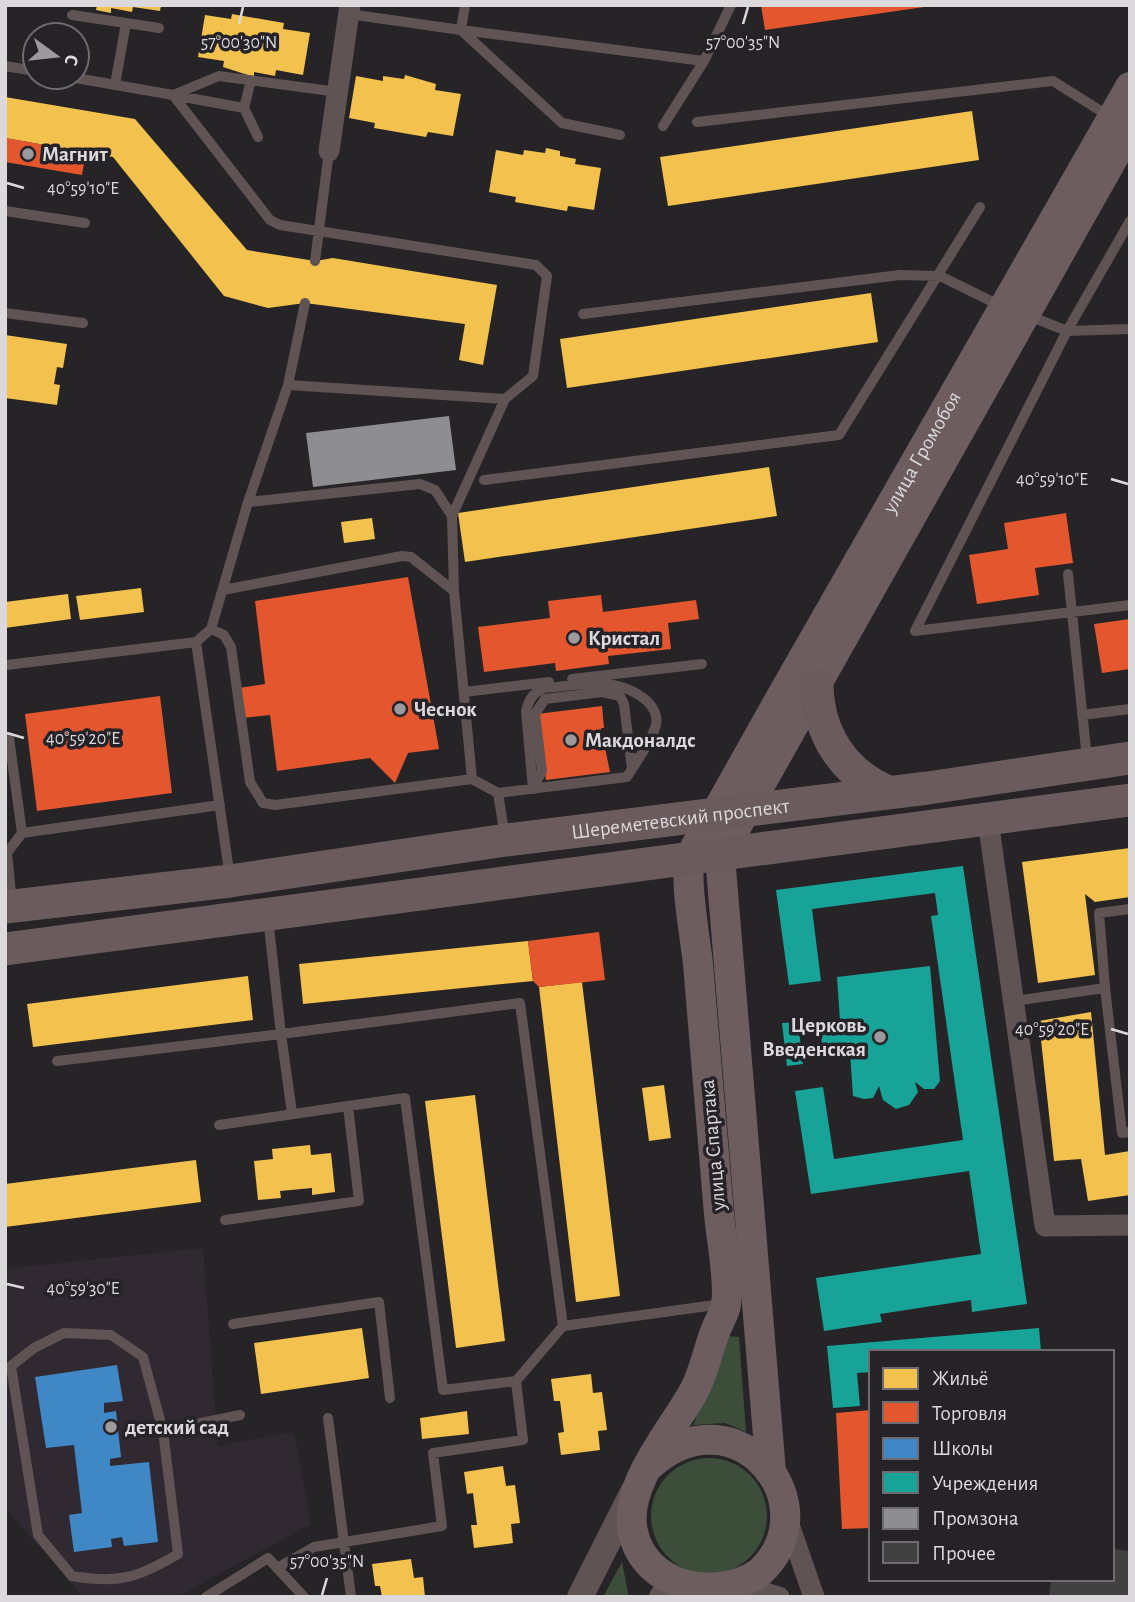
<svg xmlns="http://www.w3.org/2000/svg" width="1135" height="1602" font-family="'Alegreya Sans',sans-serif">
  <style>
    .built { fill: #302932 }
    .green { fill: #3c4d39 }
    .homes { fill: #f2c14e }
    .shops { fill: #e4572e }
    .schools { fill: #3f88c5 }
    .public { fill: #17a398 }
    .industry { fill: #8d8d92 }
    .building { fill: #424142 }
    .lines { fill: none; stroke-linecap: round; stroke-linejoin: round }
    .service { stroke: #605354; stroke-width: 10 }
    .minor { stroke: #605354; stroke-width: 21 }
    .tertiary { stroke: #605354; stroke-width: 26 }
    .secondary { stroke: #6d5d5f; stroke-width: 30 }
    .primary { stroke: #6b5b5d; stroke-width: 33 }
    .ticks { fill: none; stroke: #dbd9dc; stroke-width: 2.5 }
    .poi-dot { fill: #9c9a9d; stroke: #262328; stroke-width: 2.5 }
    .labels { text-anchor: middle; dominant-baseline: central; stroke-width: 7; stroke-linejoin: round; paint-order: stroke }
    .poi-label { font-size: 21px; font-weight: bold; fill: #dbd9dc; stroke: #262328; text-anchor: start }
    .street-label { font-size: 21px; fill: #dbd9dc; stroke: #262328 }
    .ticks-label { font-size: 18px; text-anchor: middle; fill: #dbd9dc; stroke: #262328; stroke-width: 7; stroke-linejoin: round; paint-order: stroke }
  </style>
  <rect width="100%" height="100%" fill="#262427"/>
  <path class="built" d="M203,1248L218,1446L294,1432L311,1524L177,1597H83L5,1508V1269Z"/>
  <path class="green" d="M727,1336L739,1337L746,1432L725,1423L693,1425Z
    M651 1516a58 58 0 1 1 116 0a58 58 0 1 1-116 0Z
    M622,1562L629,1597H603Z"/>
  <path class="homes" d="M97,5H161L160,11L133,7L132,12L111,8V13L96,10Z
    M232,14L284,23L283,29L310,33L303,75L276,70L275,76L254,72V77L223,67L224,61L198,57L205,15L231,19Z
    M405,75L436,84L435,90L461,94L453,136L428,132L426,137L374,128L375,123L349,118L356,76L383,81V76L404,79Z
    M5,97L135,119L247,250L315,261L333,258L497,285L483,365L459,360L465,324L305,303L268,308L224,296L113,157L5,138Z
    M972,111L979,160L668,206L660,157Z
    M546,148L560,151V156L576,159L575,164L601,168L594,210L568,206L567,211L515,202L516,197L489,192L496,150L523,155L524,150L545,153Z
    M871,293L878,342L567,388L560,339Z
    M5,335L67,344L63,368L57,367L54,384L60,385L57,405L5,398Z
    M769,467L777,516L465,562L458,513Z
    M372,518L375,539L344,543L341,522Z
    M141,588L144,612L80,620L76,596Z
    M68,594L71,619L5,628V602Z
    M1130,848V897L1095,902L1085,894L1095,975L1038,983L1022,862Z
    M528,941L533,981L303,1004L299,964Z
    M248,976L253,1020L33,1047L27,1004Z
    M582,982L620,1296L576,1302L539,987Z
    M1091,1012L1105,1155L1130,1151V1195L1088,1201L1081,1159L1054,1161L1039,1021Z
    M664,1085L671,1138L649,1141L642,1088Z
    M475,1095L505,1341L456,1348L425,1101Z
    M310,1145L311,1155L331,1153L335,1192L312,1195V1188L280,1191L281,1198L258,1200L254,1161L273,1159L272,1149Z
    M196,1160L201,1202L5,1227V1184Z
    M362,1328L369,1378L261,1394L254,1343Z
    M591,1374L593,1393L602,1392L607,1430L598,1431L600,1450L561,1455L558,1433L564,1432L560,1401H554L551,1379Z
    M467,1411L469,1434L422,1439L420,1418Z
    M503,1466L506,1486L515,1485L520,1523L511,1524L513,1543L474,1548L471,1525H477L473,1493L467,1494L464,1472Z
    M411,1559L414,1578L423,1577L425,1597H382L380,1586H375L372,1564Z"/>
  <path class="shops" d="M761,5H924V7L765,30Z
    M5,138L86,152L82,175L5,162Z
    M1066,513L1073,563L1035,568L1039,595L977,604L969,555L1008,549L1004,523Z
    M408,577L439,749L408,753L395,783L370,758L277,771L270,715L244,718L239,688L265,684L255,601Z
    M601,595L603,612L696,600L699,619L668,623L671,649L608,656L609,664L556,671L555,663L484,672L478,627L550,618L548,601Z
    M1130,619V669L1102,673L1094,624Z
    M160,696L172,793L37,811L25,714Z
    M602,706L604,728H601L610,772L546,780L537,714Z
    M599,932L605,980L539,987L533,981L528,941Z
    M871,1410V1528L842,1529L836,1413Z"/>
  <path class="schools" d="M117,1365L123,1401L104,1403V1413L116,1411L121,1457L110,1459V1466L149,1462L158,1542L124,1546L122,1537L111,1539L112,1547L74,1552L69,1515L82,1513L74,1445L46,1448L35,1377Z"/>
  <path class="public" d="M963,866L1027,1304L972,1312L971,1300L880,1314L882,1322L824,1331L816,1278L981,1254L969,1171L811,1194L795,1091L823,1087L834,1159L963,1140L931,916L938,915L935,893L812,909L821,981L789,985L776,890Z
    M930,966L940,1081L934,1089H924L915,1082L918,1092L909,1105L896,1109L883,1100L879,1086L873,1098L864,1099L853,1096L850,1052L823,1054L820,1023L840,1021L837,977Z
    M798,1022L803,1064L787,1066L782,1023Z
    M1039,1328L1041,1352H871V1372L857,1373L860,1406L833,1408L827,1346Z"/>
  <path class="industry" d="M449,416L456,470L313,487L306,433Z"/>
  <path class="building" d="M1112,1549L1130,1551V1597H1049L1051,1579H1112Z"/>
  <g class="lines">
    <path class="service" d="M465,5L461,30L704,61
      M349,14L461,30L562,123L620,135
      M72,15L126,23
      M5,66L35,71
      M70,77L173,95L270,220L280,225L536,265L547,276L533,376L505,399L452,516L454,591L472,779
      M251,80L244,108L258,137
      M115,85L126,23L159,28
      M173,95L219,76L338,92
      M173,95L244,108
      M697,122L1053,81L1112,118
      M663,126L704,61L731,5
      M5,211L85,223
      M315,261L329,151
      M305,303L288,385L505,399
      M5,313L83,323
      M583,314L900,275L940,276L1001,306
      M1027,315L1067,331L1130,329
      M484,480L839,435L980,207
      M248,502L420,484L435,490L452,516
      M1068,574L1087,759
      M223,590L402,556L411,557L454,591
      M211,629L248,502L288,385
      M915,631L1067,331L1130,221
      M915,631L1130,605
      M7,665L196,642
      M572,679L702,664
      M464,692L549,682
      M1082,715L1130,709
      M5,738H9L22,833L7,853L12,904
      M533,788L542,771L535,714L545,699L602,692L620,696L624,704L632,769
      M498,793L627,777C636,762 651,742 656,725C658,715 654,708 647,701C617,675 581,685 544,688C533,693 529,699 526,711L533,789
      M22,833L220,805
      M230,878L196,642L211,629L224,635L231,647L250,782L263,803L275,805L472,779L498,793L505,837
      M268,918L281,1034L520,1003L563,1326L722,1304
      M1105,988L1122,1133L1130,1132
      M1014,1001L1105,988L1099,913L1130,909
      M57,1061L281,1034L292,1113
      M348,1106L405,1098L443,1390L516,1381L563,1326
      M219,1125L348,1106L359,1201L225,1220
      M233,1324L379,1302L390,1398
      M328,1418L351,1597
      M163,1431L178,1554C138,1578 118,1584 72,1576L38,1535L11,1366L34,1348L64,1333L111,1335L143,1357L163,1431L240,1415
      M277,1568L314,1547L442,1526L433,1453L523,1440L516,1381
      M206,1597L268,1558L304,1597"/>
    <path class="minor" d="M329,151L350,5
      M988,820L1045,1226L1130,1225
      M786,1516L814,1597
      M740,1586L779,1597"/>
    <path class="tertiary" d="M580,1597L633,1492
      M662,1597L698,1592"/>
    <g class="secondary">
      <path id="s1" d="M650,1465C736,1388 833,1505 759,1573C716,1602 645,1588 633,1532C622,1485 674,1429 695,1389C704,1371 708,1350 715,1332C718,1323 725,1313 726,1304C730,1283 721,1237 719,1214C712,1131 705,1047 698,964C695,936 686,890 689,864C691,850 705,832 712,820C735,779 758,738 781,697C897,494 1014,291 1130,87"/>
      <path d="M771,1472L720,856L1130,128"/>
    </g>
    <g class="primary">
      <path d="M817,685C818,733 843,774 889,792"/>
      <path id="s2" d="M5,907L230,881L506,840L928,788L1130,758"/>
      <path d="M5,949L1130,800"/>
    </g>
  </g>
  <path class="ticks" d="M239,24L243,7M743,24L748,7M7,183L24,188M1111,479L1128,484M7,733L24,738M1111,1029L1128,1034M7,1284L24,1288M322,1595L327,1578"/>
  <g class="poi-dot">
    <circle cx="28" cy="154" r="7"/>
    <circle cx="574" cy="638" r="7"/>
    <circle cx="400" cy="709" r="7"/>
    <circle cx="571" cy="740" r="7"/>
    <circle cx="880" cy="1037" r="7"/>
    <circle cx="111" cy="1427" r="7"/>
  </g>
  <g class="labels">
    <g class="poi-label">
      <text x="42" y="154">Магнит</text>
      <text x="588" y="638">Кристал</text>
      <text x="414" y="709">Чеснок</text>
      <text x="585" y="740">Макдоналдс</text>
      <text x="866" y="1025" text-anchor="end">Церковь<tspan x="866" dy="24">Введенская</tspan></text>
      <text x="125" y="1427">детский сад</text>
    </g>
    <g class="street-label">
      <text stroke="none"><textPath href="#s1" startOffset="1570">улица Громобоя</textPath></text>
      <text stroke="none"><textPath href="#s2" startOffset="681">Шереметевский проспект</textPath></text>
      <text transform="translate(713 1145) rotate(-95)">улица Спартака</text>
    </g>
  </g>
  <g class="ticks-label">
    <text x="239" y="48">57°00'30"N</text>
    <text x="743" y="48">57°00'35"N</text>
    <text x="83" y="194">40°59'10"E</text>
    <text x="1052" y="485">40°59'10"E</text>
    <text x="83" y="744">40°59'20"E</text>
    <text x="1052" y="1035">40°59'20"E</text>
    <text x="83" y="1294">40°59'30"E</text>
    <text x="327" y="1567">57°00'35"N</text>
  </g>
  <rect width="1135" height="1602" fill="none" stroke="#dbd9dc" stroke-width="14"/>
  <rect x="869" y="1350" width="245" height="231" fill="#262328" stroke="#6e6c70" stroke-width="2"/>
  <rect x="883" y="1368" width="35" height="21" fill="#f2c14e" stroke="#6e6c70" stroke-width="2"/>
  <text x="932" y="1385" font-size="21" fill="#dbd9dc">Жильё</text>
  <rect x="883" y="1402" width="35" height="21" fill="#e4572e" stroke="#6e6c70" stroke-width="2"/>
  <text x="932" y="1420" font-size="21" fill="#dbd9dc">Торговля</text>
  <rect x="883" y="1438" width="35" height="21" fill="#3f88c5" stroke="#6e6c70" stroke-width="2"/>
  <text x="932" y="1455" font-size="21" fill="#dbd9dc">Школы</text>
  <rect x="883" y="1472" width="35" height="21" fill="#17a398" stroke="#6e6c70" stroke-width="2"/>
  <text x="932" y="1490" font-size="21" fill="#dbd9dc">Учреждения</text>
  <rect x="883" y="1508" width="35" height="21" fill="#8d8d92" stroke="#6e6c70" stroke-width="2"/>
  <text x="932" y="1525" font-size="21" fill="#dbd9dc">Промзона</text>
  <rect x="883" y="1542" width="35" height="21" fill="#424142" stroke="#6e6c70" stroke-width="2"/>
  <text x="932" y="1560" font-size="21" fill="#dbd9dc">Прочее</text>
  <g transform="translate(56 56) rotate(105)"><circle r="33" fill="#262328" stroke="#6e6c70" stroke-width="2"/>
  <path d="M0-5L12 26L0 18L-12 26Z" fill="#9c9a9d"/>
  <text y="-10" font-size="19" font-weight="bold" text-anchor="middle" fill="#dbd9dc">С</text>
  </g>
</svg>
